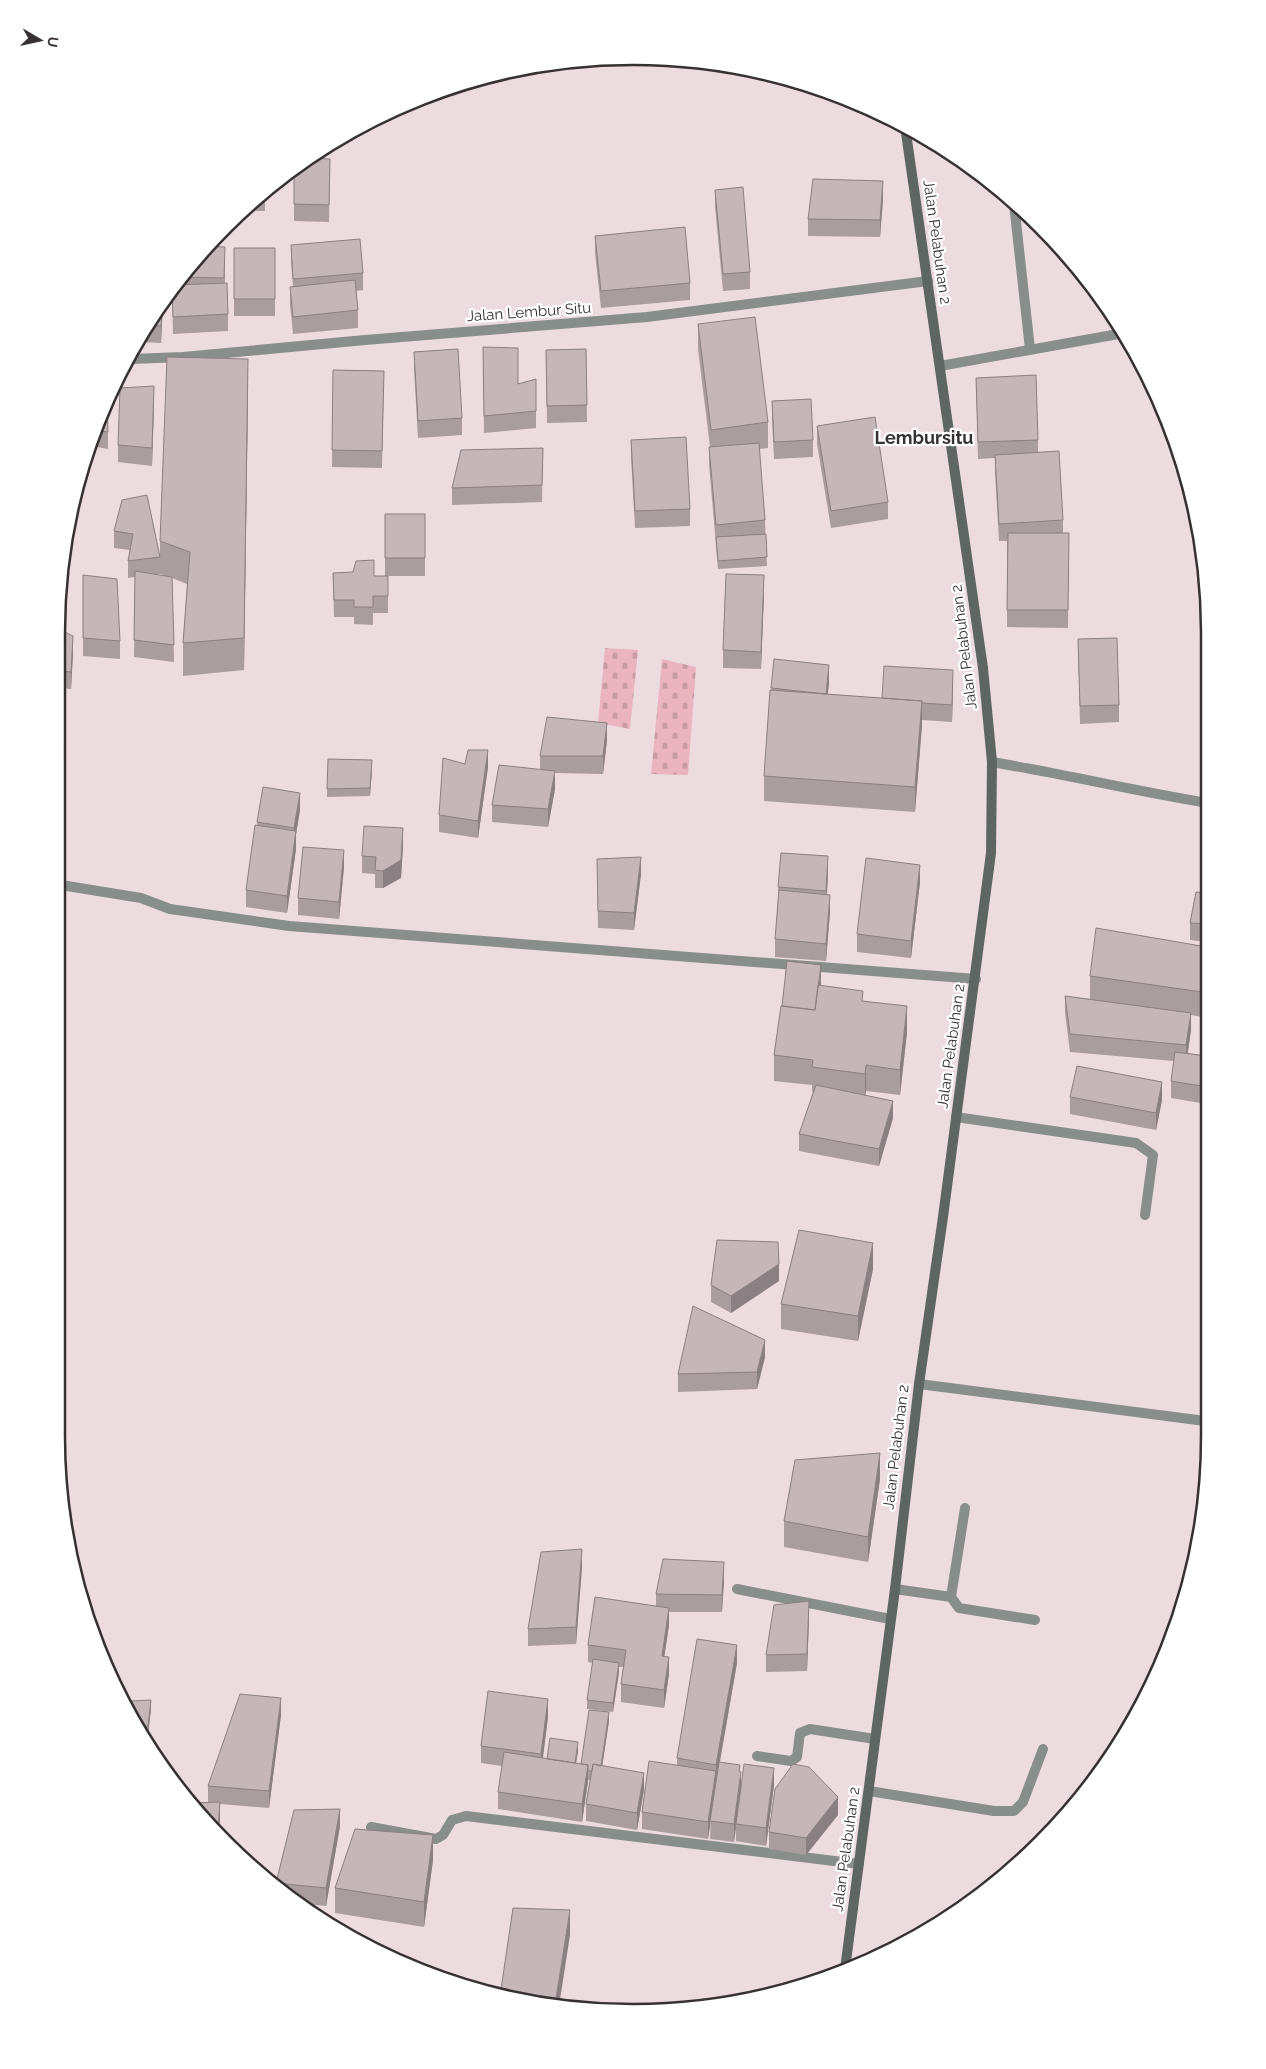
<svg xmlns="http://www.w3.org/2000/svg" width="1266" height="2069" font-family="Raleway,sans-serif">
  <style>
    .cemetery { fill: url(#cemetery-stones) }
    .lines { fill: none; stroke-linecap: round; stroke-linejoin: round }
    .service { stroke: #888e8b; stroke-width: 10 }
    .minor { stroke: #888e8b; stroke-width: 10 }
    .tertiary { stroke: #888e8b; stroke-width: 10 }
    .secondary { stroke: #5e6663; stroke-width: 10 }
    .wall { fill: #a99d9f; fill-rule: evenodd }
    .shaded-wall { fill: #8a7f82 }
    .building { fill: #c5b6b9; stroke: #8a7f82 }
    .labels { text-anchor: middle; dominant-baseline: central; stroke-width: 4.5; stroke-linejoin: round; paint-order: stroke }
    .street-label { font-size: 15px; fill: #373133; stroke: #fff }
    .quarter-label { font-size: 18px; font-weight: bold; fill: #373133; stroke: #fff }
    .rim { fill: none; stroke: #373133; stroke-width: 2.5 }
  </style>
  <defs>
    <pattern id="cemetery-stones" width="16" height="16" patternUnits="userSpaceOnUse" patternTransform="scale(1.25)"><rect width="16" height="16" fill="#eab4c0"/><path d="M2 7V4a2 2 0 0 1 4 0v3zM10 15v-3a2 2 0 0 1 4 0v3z" fill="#c99ba5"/></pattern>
  </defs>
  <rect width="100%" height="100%" fill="#ecdce0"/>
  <path class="cemetery" d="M605,648L638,650L630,729L598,723Z
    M662,659L696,667L688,775L651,774Z"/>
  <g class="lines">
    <path class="service" d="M1014,204L1030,349
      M940,366L1124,333
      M992,762C1064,774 1135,791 1208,803
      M956,1117L1136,1143L1153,1155L1145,1215
      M737,1589L890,1619
      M895,1589L951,1597L959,1608L1035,1620
      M951,1597L965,1508
      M757,1756L791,1761L797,1757L800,1733L810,1729L875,1739"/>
    <path class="minor" d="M61,885L141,898L170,909L289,926L976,979
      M919,1384L1205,1421
      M869,1791L994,1811H1014L1023,1802L1043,1749
      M371,1827L436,1839L443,1835L452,1820L466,1816L859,1864"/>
    <path class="tertiary" d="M131,359L183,357L365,340L647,317L928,281"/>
    <path class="secondary" d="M845,1969L895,1589L919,1384L943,1217L991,853L992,762L983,668L905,126"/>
  </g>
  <path class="wall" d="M330,159L329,222L294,221V170Z
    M265,190V211H242L253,200Z
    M715,190L750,272V289L723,291L715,207Z
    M883,199L880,237L808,236V219Z
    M595,236L690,283V300L601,308L595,253Z
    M291,245L363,273V290L356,291L358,310V328L293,334L290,304V287L293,286L291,262Z
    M209,246L225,264V283L228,314V331L173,334L172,289L175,282Z
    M234,248H275V316H234Z
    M163,303L161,343L141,342Z
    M698,324L768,422V448L759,449L765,520L767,566L718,569L709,464V447H710L698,349Z
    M483,347L518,384L536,379V428L484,433Z
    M586,349L587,422L547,423L546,350Z
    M414,352L462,418V435L418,438L414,369Z
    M333,370L384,371L382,468L332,467Z
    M976,378L1038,440V452L1063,520V533H1069L1068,628L1007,627V541H999L995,472V458L978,459Z
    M248,392L244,670L183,676V643L187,584L172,578L174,662L134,657L135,577L128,578V561L130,550L114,548V531L122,500L160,557V541ZM155,574H160L167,576Z
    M772,401L813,440V457L774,459L772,418Z
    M154,404L152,466L118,462V445Z
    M100,413L108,432V449L91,446Z
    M817,426L888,502V519L831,528L817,444Z
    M631,440L690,509V526L635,528L631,457Z
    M543,448L542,502L452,505V488Z
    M385,514H425V576H385Z
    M333,573L374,576H388V613H373V625L354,624V617H334Z
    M83,575L120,641V659L83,656Z
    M764,593L761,669L723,668V650Z
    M61,630L73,653L71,689L61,688Z
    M1078,639L1119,705V722L1080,724Z
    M774,659L829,683L828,694L882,698L953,687L952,722L922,720L915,812L764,801V776Z
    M607,740L603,774L555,773V789L548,827L492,822V805L540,770V756Z
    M465,764L488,767L478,838L439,832V815Z
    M372,769L370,796L327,797V789Z
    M300,810L296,834V849L287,913L246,907V890L257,826V822Z
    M403,846L401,878L383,888H375V874L362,873V856Z
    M597,859L641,874L634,930L598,928Z
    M344,867L339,919L298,915V898Z
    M828,873L827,895L830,912L826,961L775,957V939L778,899V887Z
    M920,882L911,958L857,952V934Z
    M1207,893V942L1190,940V923Z
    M1207,947L1202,1017L1191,1015V1030L1188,1053L1207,1056L1206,1104L1171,1098V1081L1174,1061L1070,1052L1065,1013V996L1090,999V976Z
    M821,982V985L863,1001L907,1032L900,1095L866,1091L865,1095L893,1118L879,1166L799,1151V1134L813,1092H812V1085L774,1081V1055L782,1006Z
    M1070,1097L1162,1100L1156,1130L1070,1114Z
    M873,1269L858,1341L781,1329V1304Z
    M779,1281L731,1313L711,1302V1285Z
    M765,1357L757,1389L678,1392V1374Z
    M880,1479L868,1562L784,1547V1521Z
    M582,1567L576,1644L528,1646V1629Z
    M724,1580L722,1612H669V1625L664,1656L669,1674L664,1708L621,1702V1684L623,1667H619V1672L613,1712L587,1709V1700L593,1663L588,1662V1645L656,1606V1594Z
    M809,1618L807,1671L766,1672V1655Z
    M737,1663L720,1762L740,1772L741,1785H774L766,1846L736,1841V1829L734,1842L710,1839L711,1816L708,1839L642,1829V1812L677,1765V1758Z
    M151,1709L148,1735H143L127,1710Z
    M281,1715L269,1808L220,1804V1819L219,1831L191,1803L208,1802V1786Z
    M548,1717L543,1758L547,1759L578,1751L576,1763L581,1764L609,1721L602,1766L644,1790L637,1830L586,1821V1804L590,1780H588L582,1822L498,1809V1792L502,1766L481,1763V1746Z
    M838,1815L806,1855L769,1849V1832Z
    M340,1826L326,1906L296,1903L282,1894L276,1887V1883Z
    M433,1860L424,1927L335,1913V1888Z"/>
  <path class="shaded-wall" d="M883,181V199L880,237V220Z
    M163,303L161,343V326L162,305Z
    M248,359V392L244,670V638Z
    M154,386V404L152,466V448Z
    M764,575V593L761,669V652Z
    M73,636V653L71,689V672Z
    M829,665V683L825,712V694Z
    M953,670V687L952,722V705Z
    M922,701V726L915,812V787Z
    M607,723V740L603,774V756Z
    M488,750V767L478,838V821Z
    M372,760V769L370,796V788Z
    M555,771V789L548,827V809Z
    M300,793V810L296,834V849L287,913V896L294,843V828Z
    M403,828V846L401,878L383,888V871Z
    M344,850V867L339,919V902Z
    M828,856V873L826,908V891Z
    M641,857V874L634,930V913Z
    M920,865V882L911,958V941Z
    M830,895V912L826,961V944Z
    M821,965V982L815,1036V1018Z
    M1207,975V1000L1202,1017V992Z
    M907,1006V1032L900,1095V1070Z
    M1191,1013V1030L1186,1063V1045Z
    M866,1065V1091L865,1099V1074Z
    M1162,1082V1100L1156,1130V1113Z
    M893,1101V1118L879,1166V1149Z
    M873,1243V1269L858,1341V1316Z
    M779,1264V1281L731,1313V1296Z
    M765,1340V1357L757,1389V1372Z
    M880,1453V1479L868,1562V1537Z
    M582,1549V1567L576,1644V1627Z
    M724,1562V1580L722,1612V1595Z
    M809,1601V1618L807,1671V1654Z
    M669,1608V1625L662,1673V1656Z
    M737,1645V1663L716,1782V1765Z
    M669,1657V1674L664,1708V1690Z
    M619,1663V1672L613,1712V1703Z
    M281,1698V1715L269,1808V1791Z
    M548,1699V1717L541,1771V1754Z
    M151,1700V1709L148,1735V1726Z
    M609,1712V1721L600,1781V1773Z
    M578,1742V1751L574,1777V1769Z
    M588,1765V1782L582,1822V1804Z
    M740,1765V1780L741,1772V1789L736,1824L734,1842V1824Z
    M774,1768V1785L766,1846V1828Z
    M716,1771V1788L708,1839V1822Z
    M644,1773V1790L637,1830V1813Z
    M838,1797V1815L806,1855V1838Z
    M220,1802V1819L219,1831L218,1829Z
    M340,1809V1826L326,1906V1888Z
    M433,1835V1860L424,1927V1902Z
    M570,1910V1935L559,2006L555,2005Z"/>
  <path class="building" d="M310,158L330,159L329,205L294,204V170Z
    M813,179L883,181L880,220L808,219Z
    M743,187L750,272L723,274L715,190Z
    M685,227L690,283L601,291L595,236Z
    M360,239L363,273L293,279L291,245Z
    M209,246L225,247L224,278L180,277Z
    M234,248H275V299H234Z
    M355,280L358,310L293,317L290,287Z
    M227,283L228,314L173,317L172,288L173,285Z
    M162,305L161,326L150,325Z
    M755,317L768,422L711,430L698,324Z
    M483,347L518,348V384L536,379V411L484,416Z
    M458,349L462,418L418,421L414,352Z
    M586,349L587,405L547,406L546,350Z
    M167,357L248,359L244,638L183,643L190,552L160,541Z
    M333,370L384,371L382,451L332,450Z
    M1036,375L1038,440L978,442L976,378Z
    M154,386L152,448L118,445L120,388Z
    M811,399L813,440L774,442L772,401Z
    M107,401L108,432L95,430L100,413Z
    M875,417L888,502L831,511L817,426Z
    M686,437L690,509L635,511L631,440Z
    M759,443L765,520L716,525L709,447Z
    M543,448L542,485L452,488L461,450Z
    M1059,451L1063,520L999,524L995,455Z
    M147,495L160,557L128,561L133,534L114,531L122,500Z
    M385,514H425V558H385Z
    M1008,533H1069L1068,610H1007Z
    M766,534L767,557L718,561L716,537Z
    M374,560V576H388V596H373V607H354V600H334L333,573L353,572L356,561Z
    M135,571L172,577L174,645L134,640Z
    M726,574L764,575L761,652L723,650Z
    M83,575L117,579L120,641L83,638Z
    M61,630L73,636L71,672L61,671Z
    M1117,638L1119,705L1080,706L1078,639Z
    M774,659L829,665L826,694L771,688Z
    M884,666L953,670L952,705L922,703V701L882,698Z
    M770,690L922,701L915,787L764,776Z
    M547,717L607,723L603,756H540Z
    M468,750H488L478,821L439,815L443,758L465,764Z
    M328,759L372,760L370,788L327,789Z
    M499,765L555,771L548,809L492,805Z
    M263,787L300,793L294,828L257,822Z
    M255,825L296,831L287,896L246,890Z
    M364,826L403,828L401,860L383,871L375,870L376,857L362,856Z
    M303,847L344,850L339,902L298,898Z
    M781,853L828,856L826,891L778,887Z
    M641,857L634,913L598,911L597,859Z
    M866,858L920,865L911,941L857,934Z
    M779,890L830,895L826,944L775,939Z
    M1196,892L1207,893V924L1190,923Z
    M1096,928L1207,947V975L1202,992L1090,976Z
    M787,961L821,965L815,1010L782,1006Z
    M818,985L863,991L862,1001L907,1006L900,1070L866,1065L865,1074L812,1067L813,1060L774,1055L781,1006L815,1010Z
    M1065,996L1191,1013L1186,1045L1070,1034Z
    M1175,1052L1207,1056V1087L1171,1081Z
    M1077,1066L1162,1082L1156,1113L1070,1097Z
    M816,1085L893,1101L879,1149L799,1134Z
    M799,1230L873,1243L858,1316L781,1304Z
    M717,1240L778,1242L779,1264L731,1296L711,1285Z
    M693,1306L765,1340L757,1372L678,1374Z
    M880,1453L868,1537L784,1521L795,1460Z
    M582,1549L576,1627L528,1629L541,1552Z
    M663,1559L724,1562L722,1595L656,1594Z
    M595,1597L669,1608L662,1656L669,1657L664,1690L621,1684L626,1650L588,1645Z
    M809,1601L807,1654L766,1655L774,1605Z
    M697,1639L737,1645L716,1765L677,1758Z
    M593,1659L619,1663L613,1703L587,1700Z
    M488,1691L548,1699L541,1754L481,1746Z
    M240,1694L281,1698L269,1791L208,1786Z
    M151,1700L148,1726L138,1727L127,1710L131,1701Z
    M589,1710L609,1712L601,1766L593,1764L592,1771H588V1765L581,1764Z
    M550,1738L578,1742L575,1763L547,1759Z
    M504,1752L588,1765L582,1804L498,1792Z
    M649,1761L716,1771L708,1822L642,1812Z
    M719,1762L740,1765L739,1771L741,1772L734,1824L710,1821Z
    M593,1764L644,1773L637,1813L586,1804Z
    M744,1764L774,1768L766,1828L736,1824Z
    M793,1764L809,1767L838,1797L806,1838L769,1832L775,1789Z
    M220,1802L218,1829L191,1803Z
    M340,1809L326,1888L276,1883L294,1810Z
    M355,1829L433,1835L424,1902L335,1888Z
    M513,1908L570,1910L555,2005L521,2002L500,1996Z"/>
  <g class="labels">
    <g class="street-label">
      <text transform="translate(937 242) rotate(82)">Jalan Pelabuhan 2</text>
      <text transform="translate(529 312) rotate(-4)">Jalan Lembur Situ</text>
      <text transform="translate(964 647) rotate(-97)">Jalan Pelabuhan 2</text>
      <text transform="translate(951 1046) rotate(-82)">Jalan Pelabuhan 2</text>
      <text transform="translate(896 1447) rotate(-83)">Jalan Pelabuhan 2</text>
      <text transform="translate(846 1849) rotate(-82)">Jalan Pelabuhan 2</text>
    </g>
    <g class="quarter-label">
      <text x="924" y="437">Lembursitu</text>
    </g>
  </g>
  <path d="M0 0H1266V2069H0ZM633 65H633A568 568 0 0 1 1201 633V1436A568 568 0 0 1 633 2004H633A568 568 0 0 1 65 1436V633A568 568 0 0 1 633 65Z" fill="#fff" fill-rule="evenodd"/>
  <path class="rim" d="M633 65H633A568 568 0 0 1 1201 633V1436A568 568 0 0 1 633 2004H633A568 568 0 0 1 65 1436V633A568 568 0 0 1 633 65Z"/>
  <g transform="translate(40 40) rotate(99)" stroke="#ffffff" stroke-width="4" paint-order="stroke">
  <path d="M0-4L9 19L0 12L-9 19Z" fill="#373133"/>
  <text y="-8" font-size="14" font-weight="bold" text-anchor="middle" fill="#373133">U</text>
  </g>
</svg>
